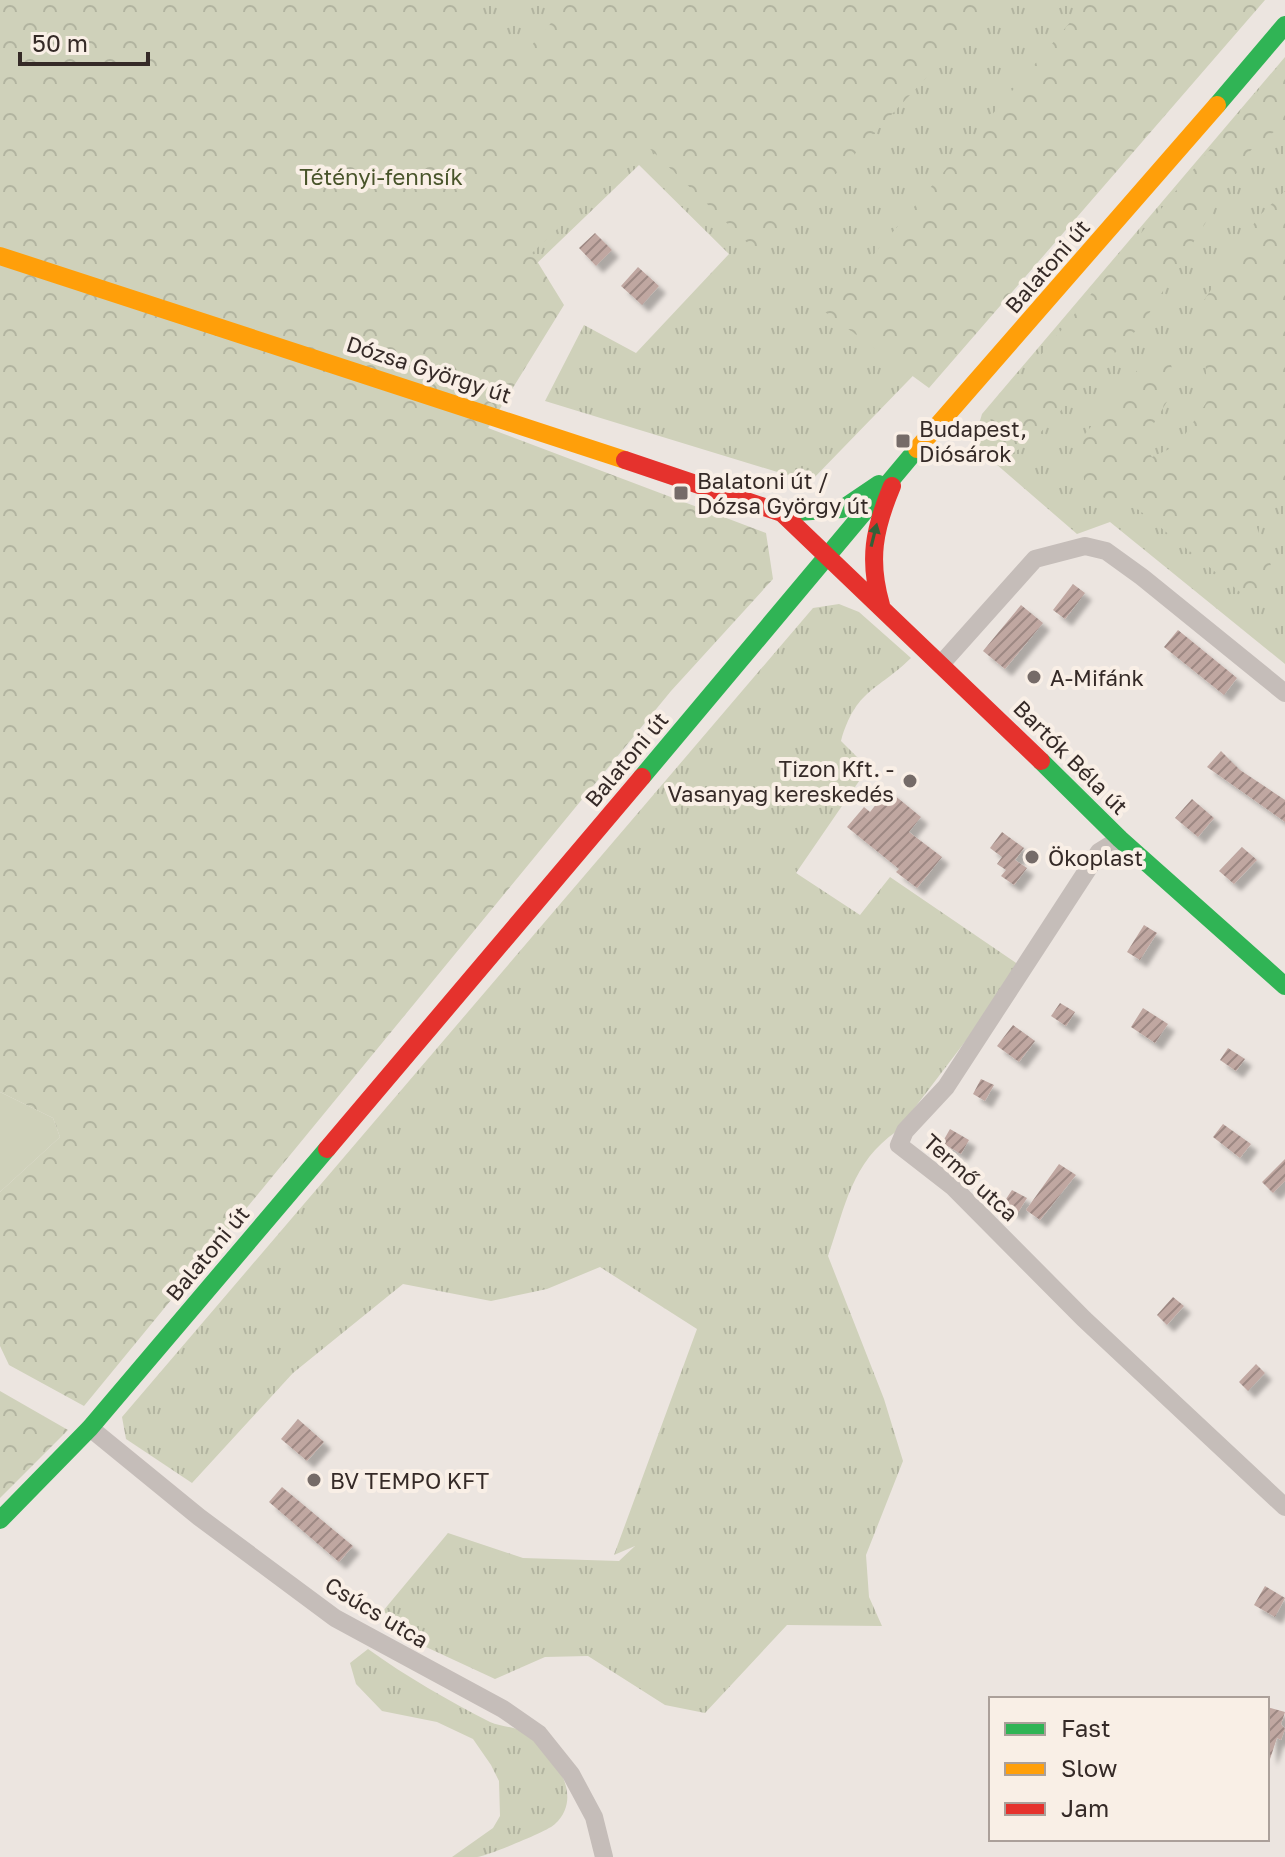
<svg xmlns="http://www.w3.org/2000/svg" width="1285" height="1857" font-family="'Golos Text',sans-serif">
  <style>
    .grass { fill: url(#grass-tufts) }
    .forest { fill: url(#forest-crowns) }
    .pitch { fill: #cfd1ba }
    .building { fill: url(#building-hatch); filter: url(#shadow) }
    .lines { fill: none; stroke-linecap: round; stroke-linejoin: round }
    .street { stroke: #c5bdb9; stroke-width: 18 }
    .fast { stroke: #30b455; stroke-width: 18 }
    .slow { stroke: #ff9f0a; stroke-width: 18 }
    .jam { stroke: #e5322d; stroke-width: 18 }
    .oneway { fill: #336139 }
    .poi-dot { fill: #756b68; stroke: #f9efe6; stroke-width: 3 }
    .labels { text-anchor: middle; dominant-baseline: central; stroke-width: 8; stroke-linejoin: round; paint-order: stroke }
    .park-label { font-size: 22px; fill: #48542a; stroke: #f9efe6 }
    .street-label { font-size: 22px; fill: #352a27; stroke: #f9efe6 }
    .poi-label { font-size: 22px; fill: #352a27; stroke: #f9efe6; text-anchor: start }
  </style>
  <defs>
    <pattern id="grass-tufts" width="24" height="20" patternUnits="userSpaceOnUse" patternTransform="scale(2)"><rect width="24" height="20" fill="#cfd1ba"/><path d="M3 7l-1-3M5 7V3M7 7l1-3M15 17l-1-3M17 17v-4M19 17l1-3" fill="none" stroke="#b2b4a0"/></pattern>
    <pattern id="forest-crowns" width="20" height="18" patternUnits="userSpaceOnUse" patternTransform="scale(2)"><rect width="20" height="18" fill="#cfd1ba"/><path d="M2 6a3 3 0 1 1 6 0M12 15a3 3 0 1 1 6 0" fill="none" stroke="#b2b4a0"/></pattern>
    <pattern id="building-hatch" width="6" height="6" patternUnits="userSpaceOnUse" patternTransform="scale(2)"><rect width="6" height="6" fill="#c0a7a1"/><path d="M-1 1l2-2M0 6l6-6M5 7l2-2" fill="none" stroke="#9d8883"/></pattern>
    <filter id="shadow"><feDropShadow dx="7" dy="7" stdDeviation="2" flood-color="#0004"/></filter>
  </defs>
  <rect width="100%" height="100%" fill="#ece5e0"/>
  <path class="grass" d="M0,0H1255L1062,222L810,482L545,401L584,325L636,353L729,254L639,165L533,267Z
    M1285,57V664L1110,522L1077,534L973,444L982,414Z
    M839,604L859,612L911,658C876,692 856,689 841,741L868,768L796,873L860,915L890,877L1022,967L897,1131C851,1163 846,1205 828,1256L884,1399L903,1461L866,1555L869,1597L882,1626L787,1625L705,1713L665,1705L588,1656L545,1657L495,1679L426,1647L383,1611L448,1533L523,1558L619,1561L635,1546L614,1555L697,1329L600,1267L547,1289L491,1301L403,1284L293,1373L192,1483L126,1439L122,1417L813,608Z
    M368,1649C407,1677 447,1700 490,1722C500,1727 515,1726 525,1733C552,1752 586,1795 555,1824C549,1831 486,1856 477,1857C469,1857 460,1857 452,1857L493,1828L500,1816L499,1781L491,1765L473,1739L437,1722L382,1711L356,1684L350,1663Z"/>
  <path class="forest" d="M0,0H462L517,62L571,0H999L760,255L646,145L532,253L564,305L488,428L766,533L773,579L671,691L84,1406L9,1365L0,1346V1192L60,1137L53,1118L0,1092Z
    M1089,0H1265L929,388L825,312Z
    M1285,58V123L1251,150L1143,323L1038,435L1018,450H997L990,417Z
    M1285,191V496L1256,525L1272,568L1251,601L1139,510L1085,491L1080,440L1149,356L1169,358L1177,385L1142,443L1152,457L1178,445L1208,400L1201,305L1259,216Z
    M0,1391L68,1430L0,1498Z"/>
  <path class="pitch" d="M0,1092L53,1118L60,1137L0,1192Z"/>
  <path class="building" d="M595,233L612,250L596,266L579,248Z
    M638,267L659,286L642,305L621,286Z
    M1073,584L1085,593L1065,619L1053,610Z
    M1021,605L1043,623L1005,669L983,651Z
    M1178,630L1237,678L1224,695L1164,647Z
    M1221,751L1240,770L1285,800V822L1207,767Z
    M888,790L921,817L909,832L942,857L917,888L896,872L899,869L847,827L864,807L870,812Z
    M1192,799L1214,818L1198,837L1175,818Z
    M1002,832L1024,848L1015,860L1027,868L1014,885L1001,876L1006,870L997,864L1002,857L990,848Z
    M1242,847L1257,860L1234,884L1219,871Z
    M1144,925L1157,933L1140,960L1127,952Z
    M1060,1003L1075,1012L1066,1026L1051,1016Z
    M1143,1008L1168,1024L1155,1043L1131,1027Z
    M1013,1025L1035,1041L1019,1062L997,1046Z
    M1228,1048L1245,1059L1236,1071L1220,1060Z
    M981,1079L994,1085L985,1101L973,1094Z
    M1223,1124L1251,1144L1240,1158L1213,1137Z
    M950,1129L969,1140L961,1154L942,1143Z
    M1285,1159V1181L1273,1193L1262,1182Z
    M1059,1164L1076,1175L1040,1220L1026,1210Z
    M1012,1190L1027,1198L1017,1214L1002,1205Z
    M1173,1297L1184,1306L1167,1325L1157,1315Z
    M1256,1364L1265,1373L1248,1391L1239,1382Z
    M298,1419L324,1442L307,1461L281,1439Z
    M282,1487L353,1546L339,1562L269,1502Z
    M1265,1586L1285,1598L1275,1617L1254,1605Z
    M1267,1707L1285,1712L1281,1724L1285,1729L1281,1740L1277,1738L1270,1759Z"/>
  <g class="lines">
    <path class="street" d="M942,663L1035,559L1085,546L1106,551L1142,577L1285,693
      M1120,839L1099,852L946,1087L905,1131L899,1145L953,1187L1084,1319L1285,1507
      M90,1428L199,1517L335,1618L503,1709L539,1734L571,1774L594,1817L604,1857"/>
    <path class="fast" d="M1217,105L1285,25
      M782,513L842,509L879,484
      M1041,761L1120,839L1285,986
      M642,777L917,449
      M0,1520L90,1428L327,1149"/>
    <path class="slow" d="M0,256L625,460
      M917,449L1217,105"/>
    <path class="jam" d="M625,460L782,513L1041,761
      M881,605C868,560 874,529 892,486
      M327,1149L642,777"/>
  </g>
  <defs><path id="oneway-solid" d="M-6-.8H1V-3.2L6.5 0L1 3.2V.8H-6Z" transform="scale(2)"/></defs>
  <use class="oneway" href="#oneway-solid" transform="translate(874 535) rotate(-76)"/>
  <g class="poi-dot">
    <rect x="895" y="433" width="16" height="16" rx="4"/>
    <rect x="673" y="485" width="16" height="16" rx="4"/>
    <circle cx="1034" cy="677" r="8"/>
    <circle cx="910" cy="781" r="8"/>
    <circle cx="1032" cy="857" r="8"/>
    <circle cx="314" cy="1480" r="8"/>
  </g>
  <g class="labels">
    <g class="park-label">
      <text x="381" y="176">Tétényi-fennsík</text>
    </g>
    <g class="street-label">
      <text transform="translate(1047 266) rotate(-49)">Balatoni út</text>
      <text transform="translate(429 369) rotate(18)">Dózsa György út</text>
      <text transform="translate(1071 757) rotate(45)">Bartók Béla út</text>
      <text transform="translate(626 759) rotate(-50)">Balatoni út</text>
      <text transform="translate(971 1177) rotate(42)">Termő utca</text>
      <text transform="translate(207 1253) rotate(-50)">Balatoni út</text>
      <text transform="translate(377 1612) rotate(31)">Csúcs utca</text>
    </g>
    <g class="poi-label">
      <text x="919" y="428">Budapest,<tspan x="919" dy="25">Diósárok</tspan></text>
      <text x="697" y="480">Balatoni út /<tspan x="697" dy="25">Dózsa György út</tspan></text>
      <text x="1050" y="677">A-Mifánk</text>
      <text x="894" y="768" text-anchor="end">Tizon Kft. -<tspan x="894" dy="25">Vasanyag kereskedés</tspan></text>
      <text x="1048" y="857">Ökoplast</text>
      <text x="330" y="1480">BV TEMPO KFT</text>
    </g>
  </g>
  <rect x="989" y="1697" width="280" height="144" fill="#f9efe6" stroke="#aba09a" stroke-width="2"/>
  <rect x="1005" y="1723" width="40" height="12" fill="#30b455" stroke="#aba09a" stroke-width="2"/>
  <text x="1061" y="1737" font-size="24" fill="#352a27">Fast</text>
  <rect x="1005" y="1763" width="40" height="12" fill="#ff9f0a" stroke="#aba09a" stroke-width="2"/>
  <text x="1061" y="1777" font-size="24" fill="#352a27">Slow</text>
  <rect x="1005" y="1803" width="40" height="12" fill="#e5322d" stroke="#aba09a" stroke-width="2"/>
  <text x="1061" y="1817" font-size="24" fill="#352a27">Jam</text>
  <path d="M20 52v12h128v-12" fill="none" stroke="#352a27" stroke-width="4"/>
  <text x="32" y="52" font-size="24" fill="#352a27" stroke="#f9efe6" stroke-width="6" paint-order="stroke">50 m</text>
</svg>
